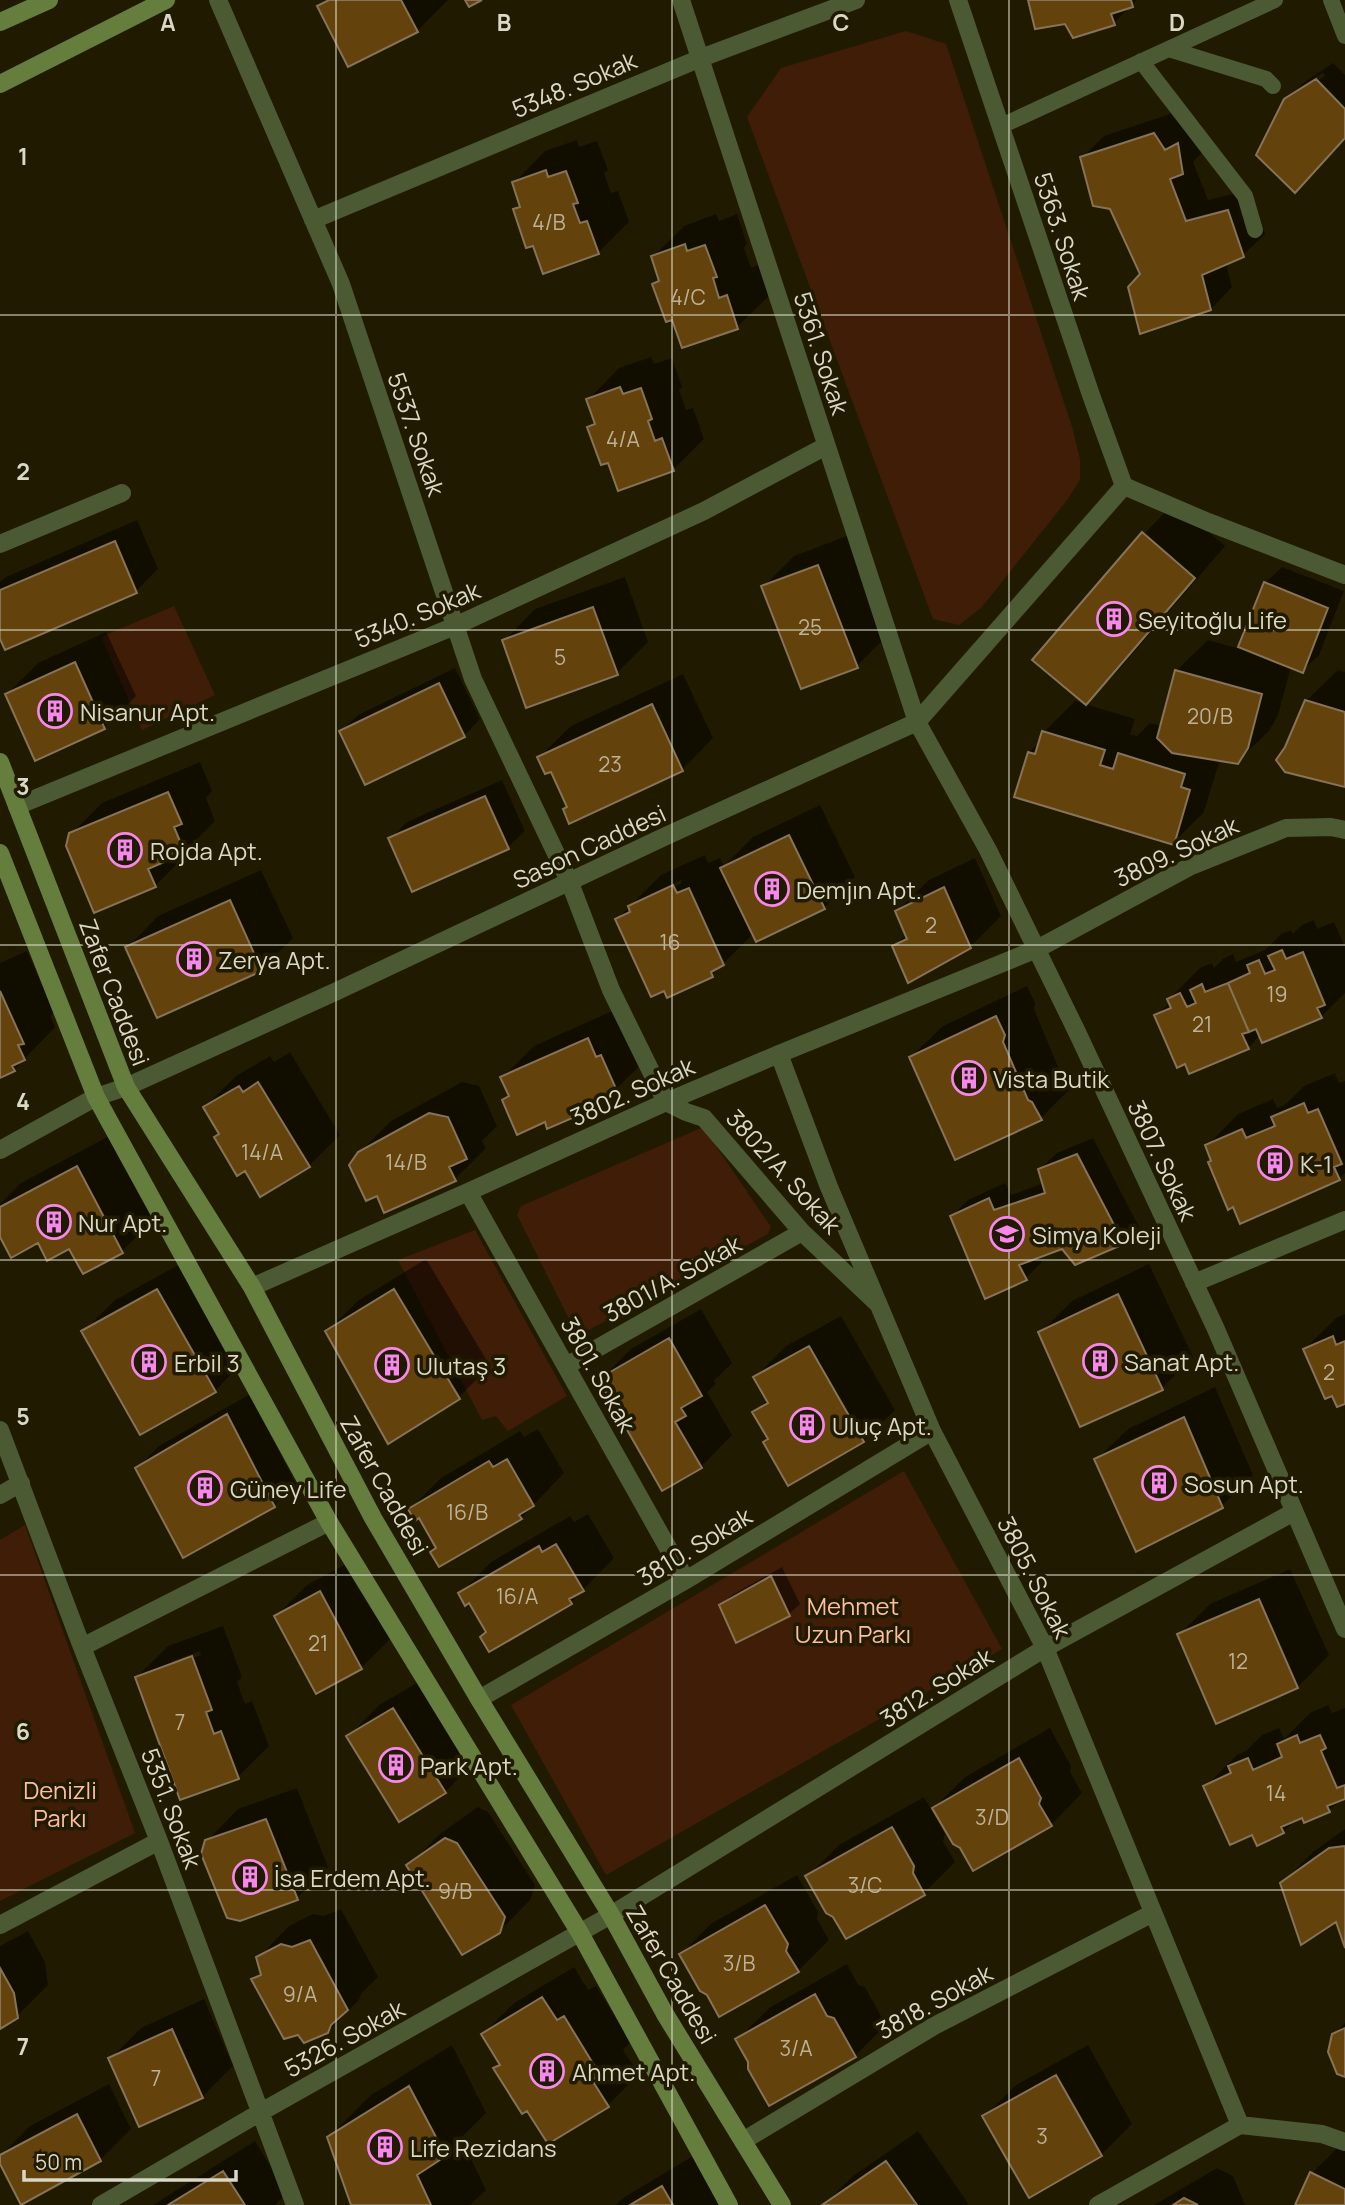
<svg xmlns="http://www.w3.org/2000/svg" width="1345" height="2205" font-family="Manrope,sans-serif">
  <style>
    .green { fill: #401d07 }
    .shadow { fill: #0007; fill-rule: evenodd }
    .building { fill: #63420b; stroke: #877358; stroke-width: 2 }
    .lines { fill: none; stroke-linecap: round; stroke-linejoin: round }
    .service { stroke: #4b5a33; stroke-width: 16 }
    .minor { stroke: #4b5a33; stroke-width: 18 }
    .tertiary { stroke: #4b5a33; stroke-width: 18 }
    .secondary { stroke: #657e3e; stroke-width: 18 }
    .grid { fill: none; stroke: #dad8c7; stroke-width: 2; stroke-opacity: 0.55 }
    .labels { text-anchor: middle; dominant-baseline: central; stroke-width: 7; stroke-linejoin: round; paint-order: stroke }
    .number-label { font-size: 21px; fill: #bcb298 }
    .street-label { font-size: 24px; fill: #dad8c7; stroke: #201b00 }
    .poi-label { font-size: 24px; fill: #dad8c7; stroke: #201b00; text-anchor: start }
    .park-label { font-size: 24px; fill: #febd9b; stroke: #201b00 }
    .grid-label { font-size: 23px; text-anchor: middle; font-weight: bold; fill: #dad8c7; stroke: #201b00; stroke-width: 7; stroke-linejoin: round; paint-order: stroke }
  </style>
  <rect width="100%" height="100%" fill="#201b00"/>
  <path class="green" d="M906,31L946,44L1073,430L1080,459V480L1067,500L982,607L959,625L933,619L747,117L781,68Z
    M174,606L215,695L142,730L101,637Z
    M701,1128L707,1133L771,1227L768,1234L585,1332L574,1329L517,1215L521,1206Z
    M475,1230L567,1396L508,1431L496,1416L482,1420L398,1260Z
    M904,1471L1002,1649L606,1875L511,1705Z
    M25,1525L135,1833L0,1901V1540Z"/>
  <path class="shadow" d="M326,0H448L417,31L320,6Z
    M1030,0H1137L1114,23L1074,36L1066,22Z
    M1333,63L1345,75V137L1286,100L1295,90V94L1325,76L1323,73L1297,89L1303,83Z
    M1176,112L1187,129L1200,123L1204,150L1193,162L1208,200L1250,190L1265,234L1243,255L1226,263L1232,287L1211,309L1142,275L1111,207L1082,158L1104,136Z
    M577,140L579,147L597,141L608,170L604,173L611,193L618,191L629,222L598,253L534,244L515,210L521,203L514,183L545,151Z
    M716,214L719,221L737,214L747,244L744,248L751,268L758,265L769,296L737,327L674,318L654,284L660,278L653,257L684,226Z
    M651,357L654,364L672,358L682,387L679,390L686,410L693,408L704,439L673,470L609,461L589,427L596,421L588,400L619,368Z
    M1175,502L1225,546L1117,672L1086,703L1144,534Z
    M137,520L158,569L136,591L6,648L0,635V582L6,577Z
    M849,535L888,635L857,666L763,587L794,556Z
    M1282,567L1344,591L1319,655L1302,671L1291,667L1278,715L1269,731L1237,762L1220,759L1204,812L1173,843L1029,752L1041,741L1044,732L1075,701L1135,719L1130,734L1137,736L1150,723L1162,726L1176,671L1208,640L1240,649L1265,583Z
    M625,577L648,642L617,673L504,641L535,609Z
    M106,632L136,696L104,727L36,758L7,694L38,663Z
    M455,668L480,719L464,736L341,731L358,715Z
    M1338,670L1345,672V786L1287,748L1306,701Z
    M683,674L713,738L682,770L568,806L551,769L539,757L571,726Z
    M200,762L212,791L206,798L215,821L185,851L186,855L155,886L71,834L102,803Z
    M502,780L525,831L508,847L390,839L407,822Z
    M820,805L855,877L824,908L754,933L712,975L617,919L661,875L705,855L708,863L720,858L724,866L753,837ZM681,880L682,883L650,898V894Z
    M975,858L1001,916L970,947L894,946L907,934L897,911L929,880Z
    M261,870L293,938L261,969L158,1016L127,948L158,916Z
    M1314,920L1317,929L1334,922L1345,947V993L1321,1017L1260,1035L1248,1048L1185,1062L1156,1016L1170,1002L1169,999L1200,968L1212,963L1214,968L1223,959L1233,954L1236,962L1265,950L1281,934L1291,930L1293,934L1302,925Z
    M27,951L54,1012L50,1016L55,1027L14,1070L0,1076V963Z
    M1027,986L1035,1003L1034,1009L1059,1069L1063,1071L1072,1087L1041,1118L911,1057L943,1026Z
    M619,1008L648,1058L616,1089L604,1095L590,1108L548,1127L545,1120L504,1100L510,1094L503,1077L534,1046Z
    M290,1052L340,1135L309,1166L220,1133L205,1107L236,1076L270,1056L274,1062Z
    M1335,1073L1339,1083L1345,1081V1173L1339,1179L1241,1221L1207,1146L1238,1114L1273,1099L1277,1108L1286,1104L1304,1086Z
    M462,1082L479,1086L497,1126L482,1141L486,1148L455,1179L359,1153L391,1121Z
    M109,1136L154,1220L122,1251L84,1272L70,1247L0,1233V1204L21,1183Z
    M1093,1138L1139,1227L1123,1243L1063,1247L1039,1256L1042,1262L1026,1278L952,1216L968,1200L1005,1183L1011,1195L1044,1183L1040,1169L1057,1153Z
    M189,1259L246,1359L215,1391L83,1332L115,1300Z
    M426,1259L490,1366L459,1397L327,1331L359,1300Z
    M1149,1264L1193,1357L1162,1388L1040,1333L1072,1301Z
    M701,1309L732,1363L714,1381L716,1384L707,1392L732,1435L701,1467L600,1380L631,1349Z
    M1345,1314V1402L1305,1349L1336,1318Z
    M841,1316L895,1410L863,1441L765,1442L769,1438L755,1412L768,1399L755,1377L786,1346Z
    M1215,1387L1253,1475L1222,1506L1096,1460L1128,1429Z
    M250,1394L296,1484L274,1506L137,1468L159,1446Z
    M538,1429L564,1473L521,1518L432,1552L437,1546L419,1516L410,1509L441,1478L520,1431L524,1437Z
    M588,1514L614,1558L570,1603L487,1631L469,1601L460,1594L491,1562L570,1516L574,1522Z
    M352,1561L393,1636L361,1668L316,1692L276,1616L307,1585Z
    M782,1567L800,1604L789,1614L721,1605L732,1595Z
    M1290,1569L1329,1655L1298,1687L1217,1722L1179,1635L1210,1604Z
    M223,1626L242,1677L237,1682L245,1704L252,1701L269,1746L238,1777L137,1677L168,1646ZM200,1651L201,1655L172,1665V1661Z
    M425,1678L476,1761L445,1792L348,1737L379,1705Z
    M1328,1705L1332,1713L1345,1708V1797L1329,1810L1297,1818L1283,1832L1253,1833L1206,1786L1237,1755L1246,1751L1262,1735L1279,1728L1284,1739L1310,1713Z
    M1050,1728L1071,1766L1070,1772L1082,1793L1051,1825L934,1808L965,1777Z
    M297,1788L328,1867L297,1898L207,1841L238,1809Z
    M924,1797L945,1834L943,1841L955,1862L924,1893L846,1937L808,1876L839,1845Z
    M478,1807L488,1812L535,1885L530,1900L499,1932L409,1865L440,1834Z
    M1345,1829V1943L1337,1919L1282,1883L1313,1852Z
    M797,1875L818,1912L817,1919L829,1940L798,1971L681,1954L712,1923Z
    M341,1909L378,1977L361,1994L359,2000L327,2032L253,1980L262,1971L258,1958L289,1926L313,1914L324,1916Z
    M28,1931L45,1962L48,1985L16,2017L0,2027V1946Z
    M847,1964L858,1985L865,1987L886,2025L855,2056L750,2061L738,2039L769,2008Z
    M574,1967L588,1990L596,1986L631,2042L623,2050L639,2074L607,2106L496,2069L501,2063L483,2034L514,2003Z
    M204,1999L233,2066L202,2097L110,2059L141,2028Z
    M1345,2023V2075L1333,2035Z
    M452,2045L486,2113L461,2138L486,2190L470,2205H353L329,2137L371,2095Z
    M1088,2045L1132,2124L1101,2155L985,2116L1016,2085Z
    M109,2084L131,2129L100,2160L0,2161V2156L30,2126Z
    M918,2131L968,2203L967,2205H824L853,2176Z
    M255,2141L287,2193L275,2205H153Z
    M1343,2142L1345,2143V2205H1297L1312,2173Z
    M693,2156L722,2205H616L623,2198Z
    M1217,2168L1233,2176L1245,2205H1154Z"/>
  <path class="building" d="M329,0H401L418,32L348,67L317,6Z
    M465,0H482L469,7Z
    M1028,0H1131L1133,7L1111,14L1115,25L1073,38L1065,24L1035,29Z
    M1316,79L1345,109V138L1295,193L1256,155L1284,99Z
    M1154,133L1165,150L1178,143L1183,174L1170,179L1186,221L1228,210L1244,257L1202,275L1211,310L1140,334L1128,287L1140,274L1110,209L1093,206L1080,157Z
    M546,170L548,177L566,171L578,203L573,204L580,223L587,221L599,254L543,274L533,246L526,248L513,209L520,207L512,182Z
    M685,244L687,251L705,245L717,277L713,278L719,298L727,295L738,329L682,348L672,320L666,322L652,284L659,281L651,256Z
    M620,387L623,394L641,388L652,419L648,421L655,441L662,438L674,471L618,491L608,463L601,465L587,427L595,424L586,399Z
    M1142,532L1195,578L1086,705L1032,660Z
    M115,541L137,593L5,650L0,639V590Z
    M818,565L858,668L801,689L761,586Z
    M1264,582L1328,608L1303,673L1238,647Z
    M593,607L618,675L526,708L502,640Z
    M75,662L105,729L35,761L5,694Z
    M1175,670L1262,694L1248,748L1238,764L1172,753L1157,738Z
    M439,683L465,737L365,785L339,731Z
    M1305,700L1345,712V787L1285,772L1276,760L1285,747Z
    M652,704L683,771L569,824L563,809L567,807L551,772L545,774L537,757Z
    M1042,731L1105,750L1100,765L1113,769L1118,753L1185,774L1181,787L1190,790L1174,845L1014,797L1028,752L1035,754Z
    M168,792L182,824L174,827L185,853L148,869L156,887L94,913L66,846L69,833Z
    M485,796L509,849L412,892L388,838Z
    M789,835L825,909L756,942L720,868Z
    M673,885L677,893L689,888L724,965L711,972L713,977L667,998L664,991L651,997L615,919L630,912L628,906Z
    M944,887L971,948L908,983L892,946L907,939L895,911Z
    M230,900L262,971L157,1018L125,947Z
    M1282,950L1286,959L1303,952L1325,1005L1317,1008L1322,1018L1262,1043L1256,1029L1249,1032L1228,983L1250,973L1247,965L1259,960L1265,974L1275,970L1268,956Z
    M1228,983L1249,1032L1242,1034L1249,1049L1189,1074L1185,1064L1177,1068L1154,1015L1171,1008L1167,999L1180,993L1187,1007L1196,1003L1190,990L1202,984L1205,992Z
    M0,991L24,1044L18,1045L25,1060L12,1066L15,1071L0,1078Z
    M996,1016L1005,1035L1003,1042L1028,1100L1032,1102L1042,1120L955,1160L909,1057Z
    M588,1038L596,1057L601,1055L617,1091L589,1103L591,1110L547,1129L545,1122L517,1135L502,1100L509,1096L500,1077Z
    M258,1082L310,1167L260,1197L245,1171L237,1176L214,1137L219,1134L203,1107L239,1086L243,1092Z
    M1304,1103L1308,1113L1318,1109L1342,1164L1334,1167L1340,1180L1240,1224L1233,1207L1228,1210L1208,1162L1211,1161L1205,1145L1242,1129L1246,1138L1275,1126L1271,1117Z
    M429,1113L448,1117L467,1159L449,1167L456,1181L384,1213L377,1196L366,1201L349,1165L358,1152Z
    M1077,1154L1124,1244L1075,1265L1062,1249L1019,1265L1027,1280L985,1299L950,1216L989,1198L994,1210L1045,1193L1038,1169Z
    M77,1166L123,1253L83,1274L69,1249L47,1261L38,1243L11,1258L0,1237V1207Z
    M157,1289L216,1392L140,1435L81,1331Z
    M394,1289L460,1399L388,1444L325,1331Z
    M1118,1294L1163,1390L1080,1427L1038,1332Z
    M1333,1336L1336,1345L1345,1341V1404L1337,1407L1332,1396L1325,1399L1303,1349Z
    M669,1338L702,1396L681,1408L686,1416L675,1422L702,1468L662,1491L598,1379Z
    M809,1346L864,1442L788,1486L763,1442L768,1439L752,1412L768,1403L753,1377Z
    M227,1414L275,1507L183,1558L135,1468Z
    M1184,1417L1223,1508L1136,1552L1094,1459Z
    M507,1459L534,1506L519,1515L522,1519L439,1567L430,1552L436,1548L419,1518L415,1521L408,1509L489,1461L493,1467Z
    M556,1544L584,1591L569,1599L572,1604L489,1652L480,1637L486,1632L469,1603L465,1606L458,1593L539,1546L542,1552Z
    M771,1576L790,1616L736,1643L719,1605Z
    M320,1591L362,1669L316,1694L274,1616Z
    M1259,1599L1298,1688L1216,1724L1177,1634Z
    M192,1656L212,1710L206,1712L214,1734L221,1731L239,1779L180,1800L135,1677Z
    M393,1708L446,1793L399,1822L346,1736Z
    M1297,1735L1300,1743L1320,1735L1326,1748L1321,1751L1337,1788L1345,1785V1799L1327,1806L1330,1812L1304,1823L1302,1818L1281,1827L1284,1833L1257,1846L1252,1835L1230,1845L1203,1786L1231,1773L1228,1766L1248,1758L1253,1770L1282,1757L1277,1744Z
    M1019,1758L1041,1798L1039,1804L1052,1826L973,1871L960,1848L953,1844L932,1808Z
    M266,1819L298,1900L240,1921L227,1918L201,1854L205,1840Z
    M892,1827L914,1866L913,1873L925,1895L846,1939L833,1917L826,1913L805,1876Z
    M445,1838L457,1843L505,1917L500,1933L462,1955L406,1865Z
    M1345,1846V1948L1336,1922L1301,1945L1280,1883L1329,1848Z
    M765,1905L788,1944L786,1951L799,1972L719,2017L707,1995L700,1991L679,1954Z
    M310,1940L348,2010L331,2025L328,2033L304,2043L298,2035L284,2039L251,1979L261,1975L256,1957L281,1944L292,1947Z
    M0,1968L14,1993L18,2018L0,2029Z
    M815,1994L827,2016L834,2018L856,2057L769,2106L748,2069V2062L735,2039Z
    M542,1997L557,2020L564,2016L600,2075L592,2080L609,2107L548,2144L527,2111L522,2114L493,2068L500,2065L481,2034Z
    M1345,2028V2077L1337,2074L1328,2052L1332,2034Z
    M172,2029L203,2098L139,2127L108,2058Z
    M1056,2075L1102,2156L1029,2198L982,2116Z
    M409,2086L446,2156L417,2175L431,2205H351L327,2137Z
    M77,2114L101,2161L21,2205L0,2164V2155Z
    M886,2161L917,2205H822Z
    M223,2171L245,2205H168Z
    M1310,2172L1345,2189V2205H1295Z
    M662,2186L673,2205H630Z
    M1184,2198L1198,2205H1173Z"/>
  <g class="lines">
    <path class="service" d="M1331,0L1345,36
      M1169,49L1266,79L1273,86
      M1141,61L1245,196L1255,230
      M1001,126L1275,0"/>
    <path class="minor" d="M218,0L341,284L473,679L570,883L611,990L666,1102L686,1112L704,1118L802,1232L879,1305
      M681,0L917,722L988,850L1077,1032L1215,1327L1345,1629
      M958,0L1091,395L1124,486L1208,522L1345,575
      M313,220L701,58L856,0
      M0,544L122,493
      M17,806L455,626L704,511L826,446
      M779,1054L829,1187L932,1431L1045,1648L1240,2125
      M468,1192L686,1580
      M1194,1283L1345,1220
      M252,1287L468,1192L666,1102L779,1054L1037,949L1189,867L1286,828L1331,827L1345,830
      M566,1366L802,1232
      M0,1430L82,1647L159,1841L295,2205
      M0,1495L21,1483
      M82,1647L329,1522
      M479,1699L686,1580L932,1431
      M0,1925L159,1841
      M1240,2125L1322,2134L1345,2142
      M743,2141L934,2026L1153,1913
      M101,2205L261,2112L611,1915L1045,1648L1294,1512
      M1098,2205L1240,2125"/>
    <path class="tertiary" d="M0,1150L96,1097L126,1087L337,991L666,836L917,722L1124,486"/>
    <path class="secondary" d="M0,22L49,0
      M0,84L166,0
      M0,762L126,1087L252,1287L373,1518L479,1699L611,1915L665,2014L782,2205
      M0,853L96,1097L329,1522L580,1933L729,2205"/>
  </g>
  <path class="grid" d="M336,0V2205M672,0V2205M1009,0V2205M0,315H1345M0,630H1345M0,945H1345M0,1260H1345M0,1575H1345M0,1890H1345"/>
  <defs>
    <g id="building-ring" transform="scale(1.75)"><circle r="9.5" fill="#201b00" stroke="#f688ed" stroke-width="1.5"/><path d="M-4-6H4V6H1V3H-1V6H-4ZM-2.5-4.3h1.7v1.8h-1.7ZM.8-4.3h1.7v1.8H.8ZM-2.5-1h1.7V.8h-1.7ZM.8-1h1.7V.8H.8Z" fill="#f688ed"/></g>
    <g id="school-ring" transform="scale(1.75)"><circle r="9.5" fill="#201b00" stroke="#f688ed" stroke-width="1.5"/><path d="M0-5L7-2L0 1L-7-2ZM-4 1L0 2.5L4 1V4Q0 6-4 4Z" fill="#f688ed"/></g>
  </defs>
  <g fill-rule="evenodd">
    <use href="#building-ring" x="1114" y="619"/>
    <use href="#building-ring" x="55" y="711"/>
    <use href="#building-ring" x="125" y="850"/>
    <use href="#building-ring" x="772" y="889"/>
    <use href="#building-ring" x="194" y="959"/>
    <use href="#building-ring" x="969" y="1078"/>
    <use href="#building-ring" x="1275" y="1163"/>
    <use href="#building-ring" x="54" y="1222"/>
    <use href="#school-ring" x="1007" y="1234"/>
    <use href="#building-ring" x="1100" y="1361"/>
    <use href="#building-ring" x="149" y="1362"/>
    <use href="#building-ring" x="392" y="1365"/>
    <use href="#building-ring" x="807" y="1425"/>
    <use href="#building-ring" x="1159" y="1483"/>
    <use href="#building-ring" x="205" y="1488"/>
    <use href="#building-ring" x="396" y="1765"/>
    <use href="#building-ring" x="250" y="1877"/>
    <use href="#building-ring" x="547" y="2071"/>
    <use href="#building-ring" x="385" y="2147"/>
  </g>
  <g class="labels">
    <g class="number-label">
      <text x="549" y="222">4/B</text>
      <text x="688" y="297">4/C</text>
      <text x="623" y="439">4/A</text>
      <text x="810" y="627">25</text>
      <text x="560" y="657">5</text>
      <text x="1210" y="716">20/B</text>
      <text x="610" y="764">23</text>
      <text x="931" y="925">2</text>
      <text x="670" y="942">16</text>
      <text x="1277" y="994">19</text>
      <text x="1202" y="1024">21</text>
      <text x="262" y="1152">14/A</text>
      <text x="406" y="1162">14/B</text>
      <text x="1329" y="1372">2</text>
      <text x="467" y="1512">16/B</text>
      <text x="517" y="1596">16/A</text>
      <text x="318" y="1643">21</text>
      <text x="1238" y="1661">12</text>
      <text x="180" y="1722">7</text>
      <text x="1276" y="1793">14</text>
      <text x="992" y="1817">3/D</text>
      <text x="865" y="1885">3/C</text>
      <text x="455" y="1891">9/B</text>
      <text x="739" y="1963">3/B</text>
      <text x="300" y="1994">9/A</text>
      <text x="796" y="2048">3/A</text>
      <text x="156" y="2078">7</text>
      <text x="1042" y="2136">3</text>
    </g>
    <g class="street-label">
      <text transform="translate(574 84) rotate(-23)">5348. Sokak</text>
      <text transform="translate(1063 236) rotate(72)">5363. Sokak</text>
      <text transform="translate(822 353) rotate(72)">5361. Sokak</text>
      <text transform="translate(417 434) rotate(71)">5537. Sokak</text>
      <text transform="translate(417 614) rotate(-23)">5340. Sokak</text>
      <text transform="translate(589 846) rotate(-25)">Sason Caddesi</text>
      <text transform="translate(1176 851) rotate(-25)">3809. Sokak</text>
      <text transform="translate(115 992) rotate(69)">Zafer Caddesi</text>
      <text transform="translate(632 1091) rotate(-24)">3802. Sokak</text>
      <text transform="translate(1163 1160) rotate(65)">3807. Sokak</text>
      <text transform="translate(784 1171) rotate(48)">3802/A. Sokak</text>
      <text transform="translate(672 1278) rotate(-29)">3801/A. Sokak</text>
      <text transform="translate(599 1374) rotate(61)">3801. Sokak</text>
      <text transform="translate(385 1485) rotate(61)">Zafer Caddesi</text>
      <text transform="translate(694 1546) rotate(-31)">3810. Sokak</text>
      <text transform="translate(1035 1577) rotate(63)">3805. Sokak</text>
      <text transform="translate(936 1687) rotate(-32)">3812. Sokak</text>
      <text transform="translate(172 1808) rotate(69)">5351. Sokak</text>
      <text transform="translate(672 1974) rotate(60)">Zafer Caddesi</text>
      <text transform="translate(934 2001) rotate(-29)">3818. Sokak</text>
      <text transform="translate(344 2038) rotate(-29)">5326. Sokak</text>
    </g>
    <g class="poi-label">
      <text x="1138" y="619">Seyitoğlu Life</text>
      <text x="80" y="711">Nisanur Apt.</text>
      <text x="150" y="850">Rojda Apt.</text>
      <text x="796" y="889">Demjın Apt.</text>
      <text x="218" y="959">Zerya Apt.</text>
      <text x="993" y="1078">Vista Butik</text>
      <text x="1300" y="1163">K-1</text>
      <text x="78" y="1222">Nur Apt.</text>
      <text x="1032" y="1234">Simya Koleji</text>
      <text x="1124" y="1361">Sanat Apt.</text>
      <text x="174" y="1362">Erbil 3</text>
      <text x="416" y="1365">Ulutaş 3</text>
      <text x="832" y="1425">Uluç Apt.</text>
      <text x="1184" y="1483">Sosun Apt.</text>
      <text x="230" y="1488">Güney Life</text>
      <text x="420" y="1765">Park Apt.</text>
      <text x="274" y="1877">İsa Erdem Apt.</text>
      <text x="572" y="2071">Ahmet Apt.</text>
      <text x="410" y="2147">Life Rezidans</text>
    </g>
    <g class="park-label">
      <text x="853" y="1605">Mehmet<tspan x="853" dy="28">Uzun Parkı</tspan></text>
      <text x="60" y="1789">Denizli<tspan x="60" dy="28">Parkı</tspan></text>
    </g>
  </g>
  <g class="grid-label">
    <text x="168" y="31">A</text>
    <text x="504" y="31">B</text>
    <text x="841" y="31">C</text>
    <text x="1177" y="31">D</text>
    <text x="23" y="165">1</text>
    <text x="23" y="480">2</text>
    <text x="23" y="795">3</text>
    <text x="23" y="1110">4</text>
    <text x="23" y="1425">5</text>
    <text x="23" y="1740">6</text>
    <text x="23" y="2055">7</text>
  </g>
  <path d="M24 2170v10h212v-10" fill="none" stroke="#dad8c7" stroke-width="3.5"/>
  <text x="35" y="2170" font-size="21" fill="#dad8c7" stroke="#201b00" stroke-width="5" paint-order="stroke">50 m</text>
</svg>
